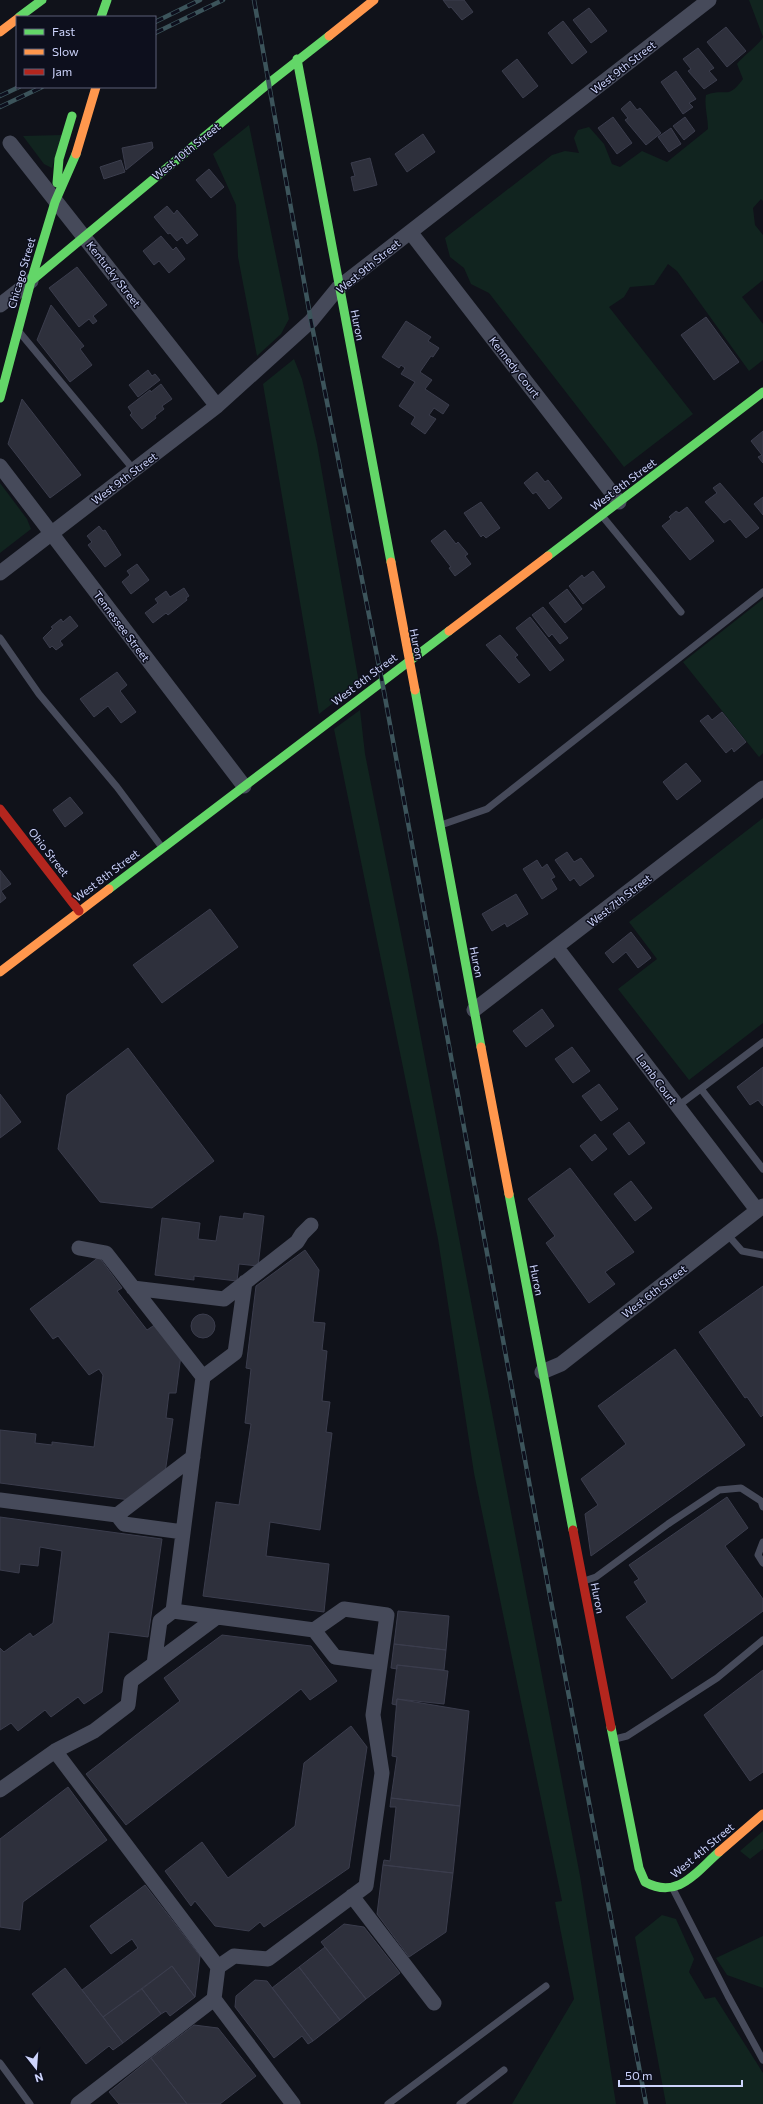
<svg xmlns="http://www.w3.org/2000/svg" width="763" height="2104" font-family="Commissioner,sans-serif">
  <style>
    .green { fill: #11241f }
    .building { fill: #2e303c; stroke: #3b3d4d }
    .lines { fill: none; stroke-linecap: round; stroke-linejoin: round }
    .lane { stroke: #464a5a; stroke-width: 7 }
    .street { stroke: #464a5a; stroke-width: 15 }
    .fast { stroke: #63d668; stroke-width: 9 }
    .slow { stroke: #ff974d; stroke-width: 9 }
    .jam { stroke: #b3261e; stroke-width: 9 }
    .rail-casing { stroke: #3c545b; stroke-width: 4.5 }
    .rail { stroke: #0d0f1d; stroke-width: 3; stroke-dasharray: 9; stroke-linecap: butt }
    .labels { text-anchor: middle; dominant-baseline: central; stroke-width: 3; stroke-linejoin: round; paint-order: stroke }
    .street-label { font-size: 11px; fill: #cdd4fc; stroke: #0d0f1d }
  </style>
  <rect width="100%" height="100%" fill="#10121a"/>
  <path class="green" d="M749,0H763V201L761,199L753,208L755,225L763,235V280L742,297L763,324V360L749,371L677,271L668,264L654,285L630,287L624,297L609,307L693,414L624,467L489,293L471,284L464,268L450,257L445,238L552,155L565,151L579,153L574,138L578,130L589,127L604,144L612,164L620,167L642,151L667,162L708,129C708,117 704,106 706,95C727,87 727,101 743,79L737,64C743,56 760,44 763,37Z
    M249,125L289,319L281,334L257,356L238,257L236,205L213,154Z
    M62,135L52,168L44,164L23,136Z
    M294,359L302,379L317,444L359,683L319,714L263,384Z
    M0,483L27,519L31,529L0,553Z
    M763,599V753L759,757L683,662Z
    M360,710L365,754L406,959L580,1876L616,2104H512L574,1999L555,1902L562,1901L474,1473L438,1239L334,729Z
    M763,818V1023L689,1080L618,989L657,959L629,922Z
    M763,1831V1849L750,1859L740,1851Z
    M662,1915L676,1919L694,1959L689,1972L705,1999L715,1997L763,2073V2104H666L635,1937Z
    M763,1936V1988L727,1975L716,1958Z"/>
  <path class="building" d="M443,0H464L473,12L462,20L451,7L449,8Z
    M589,8L607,31L591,43L573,20Z
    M563,21L587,52L572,64L548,33Z
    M726,27L746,51L727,67L707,42Z
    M698,48L714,68L709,71L717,80L704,89L688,71L691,69L683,59Z
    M517,59L538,86L523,98L502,71Z
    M676,71L696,99L689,103L693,107L683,114L661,82Z
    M630,101L637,110L640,108L661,133L646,145L625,120L628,118L621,109Z
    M613,117L632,143L617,154L598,128Z
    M685,117L695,131L684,140L673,126Z
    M671,128L681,144L669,152L658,137Z
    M423,134L435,152L407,172L395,154Z
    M152,142L153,148L126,170L122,148Z
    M370,158L377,185L354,191L351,177L355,176L351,163Z
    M121,160L125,172L104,179L100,167Z
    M209,169L224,187L211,198L196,180Z
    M167,206L174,214L177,210L198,235L187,244L182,237L177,241L170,233L168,234L154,217Z
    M161,236L173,250L176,247L185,259L169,273L159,261L154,265L143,251Z
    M77,267L107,305L93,316L97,321L93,324L89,319L79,327L49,288Z
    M51,305L84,346L80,349L92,365L70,382L37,340Z
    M706,317L739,362L714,380L681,335Z
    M406,321L431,337L428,341L439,348L433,357L431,356L420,372L432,380L425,389L449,405L443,414L434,408L429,415L436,419L425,434L411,424L415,417L399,406L415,382L401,374L405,368L401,365L399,368L382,357Z
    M148,370L152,376L155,374L160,380L138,397L129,385Z
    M161,384L172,399L162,406L164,409L155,416L156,418L142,429L130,415L132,413L128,407L150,390L151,392Z
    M22,399L81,475L50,498L8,444Z
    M763,431V463L758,457L762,455L751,441Z
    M537,472L545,482L548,480L562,498L549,509L536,492L533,494L524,483Z
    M720,483L759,528L746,538L730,519L724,523L705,502L717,493L713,488Z
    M763,497V515L754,504Z
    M481,502L500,528L486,538L483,535L481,537L464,513Z
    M687,507L714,541L690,560L662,526L671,519L669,517L676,511L679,513Z
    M99,526L103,531L105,530L121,555L105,567L88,545L92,542L87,536Z
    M445,530L456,544L458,542L468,554L465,556L471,564L455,576L449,568L451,567L431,541Z
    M137,564L149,580L131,594L122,582L130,575L127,571Z
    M593,571L605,587L583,604L569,586L582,575L584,578Z
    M184,588L189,596L186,598L187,600L168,615L166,613L153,623L145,613L158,603L155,599L166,591L170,597Z
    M567,589L582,609L565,623L549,603Z
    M543,607L568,638L560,644L552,634L549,637L532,615Z
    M70,616L78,626L60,641L63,645L56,650L52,646L50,648L43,638L53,628L51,627L61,619L63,622Z
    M530,617L564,660L550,671L516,628Z
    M500,635L518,655L515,657L530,675L519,683L486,645Z
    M117,672L127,685L120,691L136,712L121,723L108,706L94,717L80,699Z
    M722,712L746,742L734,752L732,748L726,753L700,721L708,715L712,720Z
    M686,763L701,781L677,800L663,782Z
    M70,797L83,813L65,827L53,810Z
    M567,852L574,862L581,858L594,876L580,886L574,878L570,881L555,860Z
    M537,860L542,868L547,864L555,877L551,879L557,889L542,899L523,869Z
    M0,870L11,884L1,891L6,898L0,903Z
    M516,894L528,914L507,927L505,923L492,931L482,914Z
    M210,909L238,947L162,1003L133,965Z
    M631,932L651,958L638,968L626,952L613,963L605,953Z
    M542,1009L554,1026L526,1047L513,1031Z
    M572,1047L590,1071L573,1083L555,1059Z
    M128,1048L214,1161L152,1208L100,1202L58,1149L67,1095Z
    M763,1067V1106L758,1100L750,1105L737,1087Z
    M599,1084L618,1109L601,1121L582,1096Z
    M0,1094L21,1122L0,1138Z
    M629,1122L645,1143L629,1155L613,1134Z
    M595,1134L607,1149L592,1161L580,1146Z
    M570,1168L634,1252L605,1272L615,1284L589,1303L546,1243L555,1236L528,1199Z
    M631,1181L652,1208L635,1221L614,1194Z
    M244,1213L264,1216L258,1266L239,1264L237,1281L194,1276V1280L155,1275L162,1218L200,1223L198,1239L216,1241L220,1216L243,1219Z
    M305,1250L319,1270L313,1322L325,1323L322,1350L327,1351L322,1401L330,1402L326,1432L332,1433L320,1530L270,1522L266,1556L329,1564L324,1612L203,1596L216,1502L239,1505L251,1424L245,1423L251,1369L246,1368L256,1286Z
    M99,1257L122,1288L117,1291L147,1330L156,1324L181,1355L176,1393H169L166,1418L173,1419L165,1473L130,1500L0,1483V1430L36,1434L35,1443L52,1445V1442L94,1447L103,1375L99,1369L89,1375L58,1336L53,1339L30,1309Z
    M763,1286V1415L761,1417L747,1397L745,1398L699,1332Z
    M191 1326a12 12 0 1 1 24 0a12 12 0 1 1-24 0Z
    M675,1349L745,1445L591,1556L585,1514L598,1505L581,1479L626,1444L598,1406Z
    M727,1497L748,1528L725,1546L763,1599V1611L672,1679L626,1617L647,1602L634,1582L639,1579L629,1565Z
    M0,1517L162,1539L148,1637L109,1632L102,1692L84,1704L78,1697L51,1717L45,1710L18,1731L11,1723L0,1730V1648L4,1652L30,1633L33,1637L53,1623L62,1551L40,1547L38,1566L20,1564L19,1573L0,1570Z
    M398,1611L449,1616L446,1650L394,1644Z
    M222,1635L311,1646L337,1681L310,1700L301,1689L126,1825L86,1774L180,1701L164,1678Z
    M394,1644L446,1650L444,1670L397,1665V1669L391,1668Z
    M397,1665L448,1671L444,1704L397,1699L396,1705L392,1704Z
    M763,1670V1772L750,1781L704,1715Z
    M397,1699L469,1711L460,1806L391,1798L397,1757L392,1756Z
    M351,1726L367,1747L349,1868L264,1927L260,1922L249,1931L215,1926L195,1901L191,1906L165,1871L202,1842L228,1878L295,1826L304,1763Z
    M68,1787L107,1840L23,1902L20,1930L0,1927V1839Z
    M391,1798L460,1806L453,1873L383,1865L384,1860L390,1861L396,1807H390Z
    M383,1865L453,1873L446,1932L409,1957L377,1914Z
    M145,1885L200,1956L195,1997L172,1966L103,2017L82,1990L138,1948L132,1939L111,1954L90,1926Z
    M344,1924L364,1927L400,1973L366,1999L321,1942Z
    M325,1947L366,1999L340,2020L299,1967Z
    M172,1966L195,1997L170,2016L166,2011L161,2014L142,1989Z
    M299,1967L340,2020L313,2041L272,1988Z
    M65,1968L123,2043L113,2050L109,2046L86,2064L32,1994Z
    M255,1980L267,1981L313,2041L308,2044L302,2036L274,2058L235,2007L236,1996Z
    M142,1989L161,2014L123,2043L103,2017Z
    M194,2025L218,2028L256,2076L220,2104H187L151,2058Z
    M151,2058L187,2104H119L109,2092Z"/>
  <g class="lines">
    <path class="lane" d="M21,334L134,470
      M603,517L681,612
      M0,638L39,694L117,787L161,846
      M441,825L487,809L763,592
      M701,1089L763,1169
      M678,1106L763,1042
      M727,1234L742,1251L763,1255
      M763,1542L758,1555L763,1563
      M584,1581L596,1577L668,1524L719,1490L741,1488L761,1501L763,1507
      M615,1739L627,1736L717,1678L763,1640
      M673,1889L728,1996L763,2060
      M0,2063L30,2104
      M388,2104L546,1986
      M460,2104L504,2070"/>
    <path class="street" d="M10,143L217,406
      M411,233L619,502
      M0,305L31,281
      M0,466L244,786
      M0,573L217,406L311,321L338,288L709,0
      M557,948L757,1210
      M474,1010L763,788
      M79,1248L106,1253L203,1377L173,1611L160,1621L154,1664
      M133,1288L224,1299L297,1242L302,1234L311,1225
      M542,1372L561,1364L763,1206
      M203,1377L235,1353L245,1282
      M0,1500L117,1515L124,1524L183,1532
      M117,1515L193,1457
      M173,1611L314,1630L335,1657L380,1663
      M55,1751L218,1967
      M0,1790L55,1751L94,1731L128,1705L131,1681L217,1617
      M352,1896L434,2003
      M214,1999L293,2104
      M78,2104L214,1999L218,1967L234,1956L268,1959L366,1886L382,1773L373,1715L387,1615L344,1609L314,1630"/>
    <path class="fast" d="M19,17L42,0
      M101,17L107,0
      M297,59L391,562
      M57,183L59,159L72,116
      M31,281L269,83L329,36
      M0,398L31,281L55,202L76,154
      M548,556L763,392
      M415,690L481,1047
      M109,889L449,631
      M509,1194L573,1530
      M611,1727L639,1868L645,1882C678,1900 696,1872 719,1852"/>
    <path class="slow" d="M0,32L17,19
      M329,36L374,0
      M76,154L96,87
      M391,562L415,690
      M449,631L548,556
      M0,972L109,889
      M481,1047L509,1194
      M719,1852L763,1814"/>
    <path class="jam" d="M0,809L79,911
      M573,1530L611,1727"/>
    <g class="rail-casing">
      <path id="rail" d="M254,0L311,321L382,681L550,1596L646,2104
        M155,22L200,0
        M155,33L223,0
        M0,96L19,87
        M0,107L42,87"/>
    </g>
    <use href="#rail" class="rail"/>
  </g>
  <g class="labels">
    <g class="street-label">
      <text transform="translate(623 67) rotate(-38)">West 9th Street</text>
      <text transform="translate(186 151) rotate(-39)">West 10th Street</text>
      <text transform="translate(368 266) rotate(-39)">West 9th Street</text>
      <text transform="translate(21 273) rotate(-74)">Chicago Street</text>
      <text transform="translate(114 274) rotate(52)">Kentucky Street</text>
      <text transform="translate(358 325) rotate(79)">Huron</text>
      <text transform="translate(515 367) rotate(52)">Kennedy Court</text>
      <text transform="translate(124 478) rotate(-37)">West 9th Street</text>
      <text transform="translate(623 484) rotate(-37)">West 8th Street</text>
      <text transform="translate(122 626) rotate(53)">Tennessee Street</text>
      <text transform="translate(417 644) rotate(79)">Huron</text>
      <text transform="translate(364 679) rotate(-37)">West 8th Street</text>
      <text transform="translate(49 852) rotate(52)">Ohio Street</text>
      <text transform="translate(106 875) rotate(-37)">West 8th Street</text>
      <text transform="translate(619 900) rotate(-38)">West 7th Street</text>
      <text transform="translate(477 962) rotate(79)">Huron</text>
      <text transform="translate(657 1079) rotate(53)">Lamb Court</text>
      <text transform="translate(537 1280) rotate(79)">Huron</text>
      <text transform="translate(654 1291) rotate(-38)">West 6th Street</text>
      <text transform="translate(598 1598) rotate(79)">Huron</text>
      <text transform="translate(702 1850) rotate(-40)">West 4th Street</text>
    </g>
  </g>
  <rect x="16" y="16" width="140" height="72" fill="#0d0f1d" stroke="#5a5e76"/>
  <rect x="24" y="29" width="20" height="6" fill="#63d668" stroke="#5a5e76"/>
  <text x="52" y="36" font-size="12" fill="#cdd4fc">Fast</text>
  <rect x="24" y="49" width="20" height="6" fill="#ff974d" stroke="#5a5e76"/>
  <text x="52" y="56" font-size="12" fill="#cdd4fc">Slow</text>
  <rect x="24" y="69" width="20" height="6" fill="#b3261e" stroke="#5a5e76"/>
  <text x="52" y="76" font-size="12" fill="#cdd4fc">Jam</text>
  <g transform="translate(36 2068) rotate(163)" stroke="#0d0f1d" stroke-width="3" paint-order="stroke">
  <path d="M0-3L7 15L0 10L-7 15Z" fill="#cdd4fc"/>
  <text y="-6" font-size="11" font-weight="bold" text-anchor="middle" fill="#cdd4fc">N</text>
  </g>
  <path d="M619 2080v6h123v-6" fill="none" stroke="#cdd4fc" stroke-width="2"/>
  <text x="625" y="2080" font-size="12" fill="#cdd4fc" stroke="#0d0f1d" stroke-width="3" paint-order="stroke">50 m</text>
</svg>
